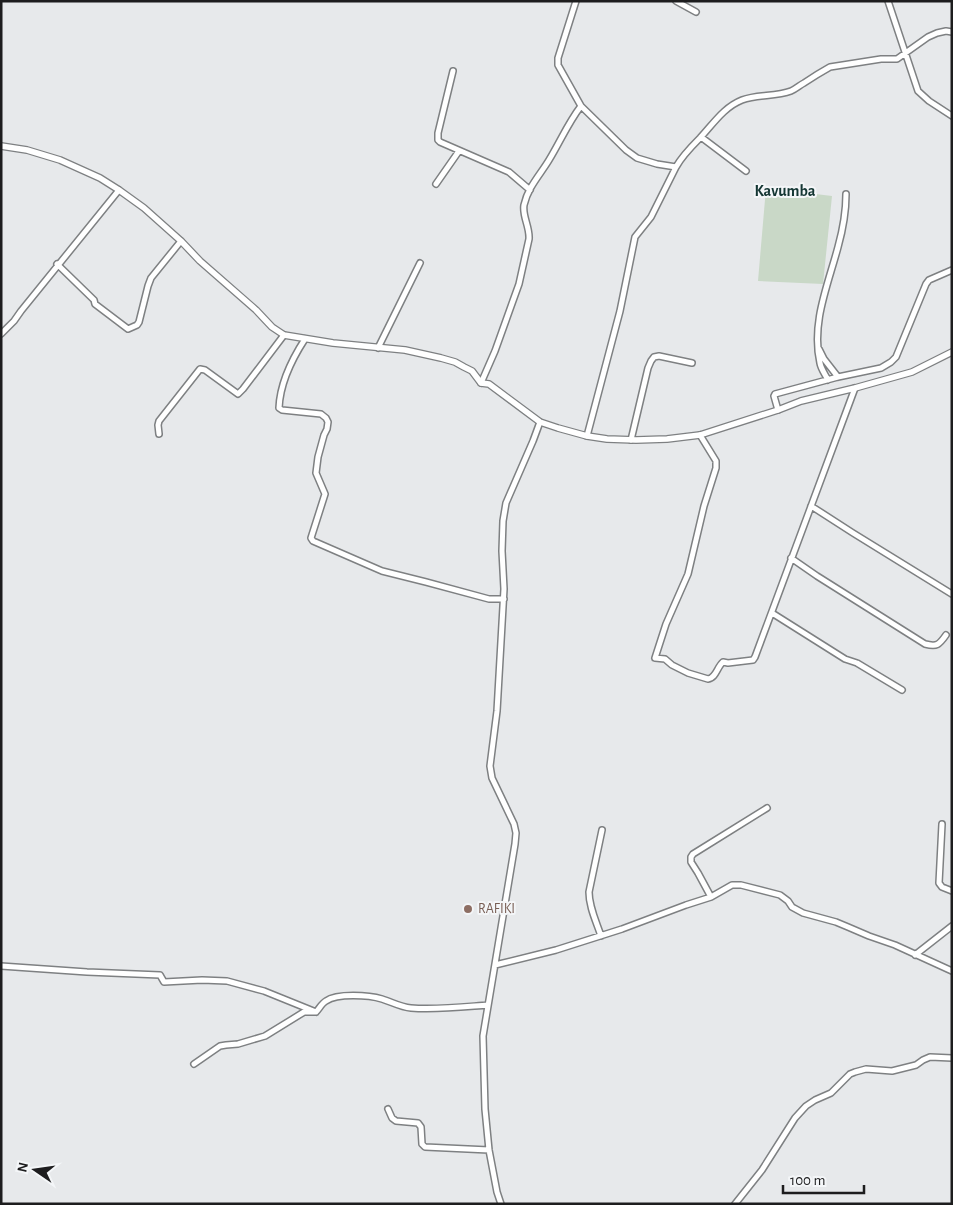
<svg xmlns="http://www.w3.org/2000/svg" width="953" height="1205" font-family="'Alegreya Sans',sans-serif">
  <style>
    .green { fill: #c9d8c7 }
    .lines { fill: none; stroke-linecap: round; stroke-linejoin: round }
    .minor-casing { stroke: #7e8082; stroke-width: 8 }
    .tertiary-casing { stroke: #7e8082; stroke-width: 8 }
    .minor { stroke: #fff; stroke-width: 5 }
    .tertiary { stroke: #fff; stroke-width: 5.5 }
    .education-dot { fill: #8d6e63; stroke: #f4f6f8; stroke-width: 2 }
    .labels { text-anchor: middle; dominant-baseline: central; stroke-width: 4; stroke-linejoin: round; paint-order: stroke }
    .education-label { font-size: 14px; fill: #785e54; stroke: #f4f6f8; text-anchor: start }
    .quarter-label { font-size: 16px; font-weight: bold; fill: #143633; stroke: #f4f6f8 }
  </style>
  <rect width="100%" height="100%" fill="#e7e9eb"/>
  <path class="green" d="M766,188L832,196L823,284L758,281Z"/>
  <g class="lines">
    <g class="minor-casing">
      <path id="minor" d="M576,1L558,58V65L581,106L626,150L637,158L657,164L676,167C682,156 691,147 700,138C713,124 724,107 742,100C758,94 775,97 791,91C796,89 800,85 804,83C813,77 821,72 830,67L881,59H897L928,37L937,33L946,31L952,32
        M676,1L696,12
        M888,1L918,91L929,101L952,116
        M453,71L438,133V140L440,142L509,172L530,190
        M701,137L746,171
        M436,184L459,151
        M57,264L94,300L95,304L128,329L137,325L139,322L148,286L151,278L181,241
        M1,334L14,321L21,311L119,190
        M305,339C292,359 280,383 279,408L282,410L321,414L326,418L328,422L327,429L324,435L318,457L316,473L325,494L311,538L313,541L382,571L426,582L489,599H504
        M378,348L420,263
        M819,349L824,359L838,377
        M828,380C825,374 821,369 820,363C811,323 828,285 838,247C843,229 846,212 846,194
        M481,383L495,351L519,284L529,239C530,227 522,216 524,205C528,187 540,175 549,160C560,142 568,123 581,106
        M778,410L774,396L775,394L838,377L881,368L891,362L896,357L926,284L929,280L952,270
        M159,434L158,425L159,421L200,369L205,370L238,394L243,389L284,335
        M700,435L716,461V468L704,506L688,574L666,624L655,658L665,659L672,665L688,673L708,679C716,678 717,667 723,662L728,663L753,660L755,657L855,388
        M587,436L620,311L635,237L651,217L676,167
        M631,440L648,368L651,361L654,357L659,356L692,363
        M811,506L853,533L952,594
        M791,558L817,576L925,644C937,647 939,645 946,635
        M772,613L845,659L857,663L902,690
        M942,824L939,883L942,887L952,891
        M711,897L698,873L691,862V857L693,854L767,808
        M601,936C596,921 589,907 589,892L602,830
        M915,955L952,926
        M495,965L556,950L622,929L686,905L711,897L732,885H741L780,895L788,901L792,907L803,913L836,922L848,927L869,936L895,945L952,971
        M1,966L87,972L160,975L164,982L202,980L227,981L264,991L316,1012
        M194,1064L220,1046L226,1045L238,1044L265,1036L304,1012H316C319,1009 322,1003 326,1001C337,993 369,995 382,999C392,1002 400,1007 411,1008C437,1010 462,1007 488,1005
        M388,1109L392,1118L396,1121L418,1123L421,1127L422,1144L425,1147L489,1150
        M501,1204L497,1192L489,1150L485,1109L483,1036L515,844L516,833L514,824L492,778L490,766L497,711L504,589L502,551L503,521L506,503L533,441L540,422
        M735,1204L762,1170L795,1118L806,1106L815,1100L831,1093L850,1074L855,1072L866,1069L892,1071L916,1065L923,1060L930,1057L952,1058"/>
    </g>
    <g class="tertiary-casing">
      <path id="tertiary" d="M1,146L27,150L60,160L100,178L119,190L144,208L181,241L200,261L256,310L272,327L284,335L333,343L405,350L441,358L455,362L464,367L472,371L481,383L489,384L540,422L558,428L587,436L607,439L636,440L667,439L700,435L778,410L801,401L855,388L912,372L952,352"/>
    </g>
    <use href="#minor" class="minor"/>
    <use href="#tertiary" class="tertiary"/>
  </g>
  <circle class="education-dot" cx="468" cy="909" r="5"/>
  <g class="labels">
    <g class="education-label">
      <text x="478" y="909">RAFIKI</text>
    </g>
    <g class="quarter-label">
      <text x="785" y="191">Kavumba</text>
    </g>
  </g>
  <rect width="953" height="1205" fill="none" stroke="#1d1d1e" stroke-width="5"/>
  <g transform="translate(35 1170) rotate(283)" stroke="#f4f6f8" stroke-width="4" paint-order="stroke">
  <path d="M0-4L9 19L0 12L-9 19Z" fill="#1d1d1e"/>
  <text y="-8" font-size="14" font-weight="bold" text-anchor="middle" fill="#1d1d1e">N</text>
  </g>
  <path d="M783 1185v8h81v-8" fill="none" stroke="#1d1d1e" stroke-width="2.5"/>
  <text x="790" y="1185" font-size="15" fill="#1d1d1e" stroke="#f4f6f8" stroke-width="4" paint-order="stroke">100 m</text>
</svg>
